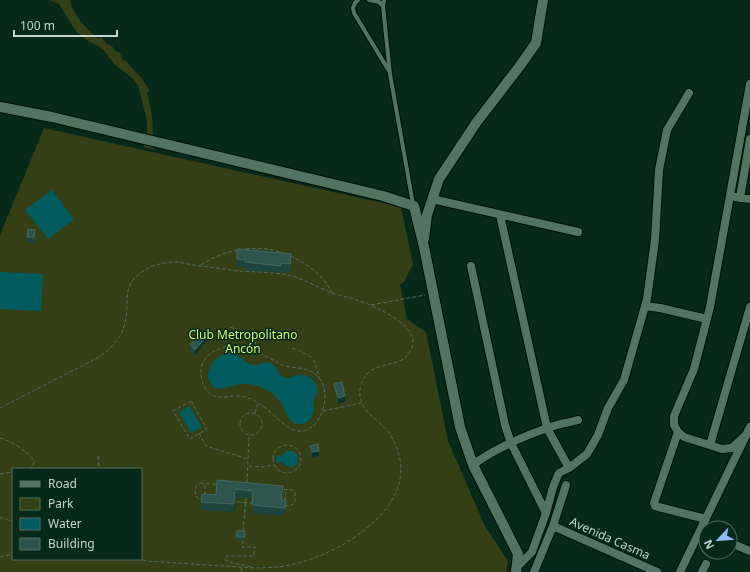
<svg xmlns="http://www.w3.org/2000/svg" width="750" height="572" font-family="'Noto Sans',sans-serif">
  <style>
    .green { fill: #343f15; fill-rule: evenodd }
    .water { fill: #025b5f }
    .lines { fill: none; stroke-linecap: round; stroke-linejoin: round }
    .lane-casing { stroke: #001006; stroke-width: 6 }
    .street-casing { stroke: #001006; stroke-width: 10 }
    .secondary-casing { stroke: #001006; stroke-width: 12 }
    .path { stroke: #516d60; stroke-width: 1; stroke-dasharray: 4 2; stroke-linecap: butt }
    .lane { stroke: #527563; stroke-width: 4 }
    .street { stroke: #527563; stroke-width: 8 }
    .secondary { stroke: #527563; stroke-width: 10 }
    .wall { fill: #1c453e }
    .shaded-wall { fill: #0b3329 }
    .building { fill: #2e554d; stroke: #456961 }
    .labels { text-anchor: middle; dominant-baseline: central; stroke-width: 3; stroke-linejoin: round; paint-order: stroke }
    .park-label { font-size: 12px; fill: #d4f37b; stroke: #06291a }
    .street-label { font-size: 12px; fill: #c4d7cc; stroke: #06291a }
  </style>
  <rect width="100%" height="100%" fill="#06291a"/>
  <path class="green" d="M49,0H70C72,14 87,29 97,38L101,37L107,44L112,46L115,51L120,53L123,60L126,61L143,80L149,90L147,94C150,100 148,101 150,106C153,119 153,132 153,146L155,150L144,147L143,144L147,137V121L138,85L132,78L114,64L103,49L85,39L75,30L59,4Z
    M44,128L401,207L413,264L404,282L400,284L407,319L426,332L448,441L485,526L508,561L506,572H0V235ZM13,469H141V559H13Z"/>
  <path class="water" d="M52,190L74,219L48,239L25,210Z
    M0,272L43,274L41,311L0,309Z
    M228,353C243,353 242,363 253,365C260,366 265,360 271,363C279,368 275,374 287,378C293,378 298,373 304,375C312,376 319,385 317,393C316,396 313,399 313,402C313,405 315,408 314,411C313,418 307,424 300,424C287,424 287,411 281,403C277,397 271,392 265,389C256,384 244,383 235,385C227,387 222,390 214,388L208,379C207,366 216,356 228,353Z
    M189,406L202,427L191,433L179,412Z
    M287,451H293L298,456L297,464C291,469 287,467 282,462L278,463L275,460L277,456L283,455Z"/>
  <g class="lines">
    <g class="lane-casing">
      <path id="lane" d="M358,0L355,3L353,8L354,13L389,71
        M369,0L379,2L383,6L390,74L413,204
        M383,6L384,0"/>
    </g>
    <g class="street-casing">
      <path id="street" d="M735,197L750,199
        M740,198L750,139
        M432,199L578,232
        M500,215L547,428L569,468
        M471,266L505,425L511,443L546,513
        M645,306L660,308L707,319
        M678,432L654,503L655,506L706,519
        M747,434L732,448L722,449L684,437L678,432L674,425V416L694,369L710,307L750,84
        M710,445L750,307
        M473,465C490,451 526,435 548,428C557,424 568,423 578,420
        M553,526L657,572
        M738,546L750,551
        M517,567L532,552L546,513L553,487L559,473L569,468L587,454L598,435L608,408L624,380L647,299L655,240L659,170L667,130L689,93
        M534,572L553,526L566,485
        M680,572L750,427
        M702,572L706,564"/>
    </g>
    <g class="secondary-casing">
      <path id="secondary" d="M0,107L52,117L383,196L414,206L424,247L460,427L473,465L518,554L516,572
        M424,239L427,215L439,179L476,123L519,67L536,43L543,0"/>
    </g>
    <path class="path" d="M290,256C308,264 323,275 332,293
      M201,265C225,249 258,243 286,254
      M371,305L425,295
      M230,327L252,335L256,344L255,352
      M230,346C244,348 260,353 273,360C276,361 278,363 281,365C292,369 306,366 315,374C339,391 316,452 284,424C272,414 258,399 241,396C232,395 220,400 212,395C207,392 203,386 202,380C197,360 211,349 230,346Z
      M292,348C311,355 315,357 319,378
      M191,401L207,429L190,439L173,411Z
      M0,408L101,356C112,347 122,337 125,323C130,303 121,285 142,272C150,266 161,263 171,262C178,261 186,264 193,265C208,267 223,269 238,271C254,272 278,272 292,276C305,280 317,287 330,292C339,296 350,297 359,301C374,305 406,321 412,336C416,347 408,359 397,362C380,367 364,367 360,389C357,411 379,419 390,434C394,441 397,448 399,455C413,506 349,547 308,560C291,566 273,568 255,568L146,561L141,559
      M323,411L361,403
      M240 424a11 11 0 1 1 22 0a11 11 0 1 1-22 0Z
      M255,413L258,403
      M199,433L206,446L248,459
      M0,438C13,442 26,450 34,461C33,466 32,468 28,469
      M273 459a14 14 0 1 1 28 0a14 14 0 1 1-28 0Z
      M98,456L99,469
      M249,466L263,467L273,465
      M0,474L13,472
      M200,483L293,490L295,493V503L290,506L199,499L195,495L196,486Z
      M247,483L249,436
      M205,495V484
      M285,501L286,490
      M0,517L13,522
      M243,531L246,498
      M243,540L242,547H255L254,556H226V561L251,567
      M0,557L13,554
      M241,572L242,567"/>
    <use href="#lane" class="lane"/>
    <use href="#street" class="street"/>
    <use href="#secondary" class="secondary"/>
  </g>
  <path class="wall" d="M35,235L34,243L27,242V237Z
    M237,249L291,262L290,272L281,271V273L245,270V267H237Z
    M205,343L195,355L190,350V345Z
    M334,384L345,402L338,404L334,389Z
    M310,446L319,456L312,458L310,451Z
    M217,480L283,494L282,500L286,509L285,516L252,513L253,499L235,497L234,512L201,510V502L216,495Z
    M237,531H245V540L236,539Z"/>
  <path class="shaded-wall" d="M205,338V343L195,355V350Z
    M345,396V402L338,404V398Z
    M319,451V456L312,458V452Z
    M235,489V497L234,512V504Z"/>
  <path class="building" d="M28,229L35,230L34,237H27Z
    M237,249L291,254L290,264L281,263V266L245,262L246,260L237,259Z
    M200,333L205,338L195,350L190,345Z
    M342,382L345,396L338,398L334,384Z
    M318,444L319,451L312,452L310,446Z
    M217,480L283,486L281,500H286L285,508L252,505L253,491L235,489L234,504L201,502L202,494L216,495Z
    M237,531H245V537H236Z"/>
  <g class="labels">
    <g class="park-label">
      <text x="243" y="334">Club Metropolitano<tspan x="243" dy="14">Ancón</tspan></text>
    </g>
    <g class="street-label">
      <text transform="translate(610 538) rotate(24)">Avenida Casma</text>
    </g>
  </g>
  <rect x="12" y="468" width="130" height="92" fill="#06291a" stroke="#526f61"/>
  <rect x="20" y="481" width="20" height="6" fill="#527563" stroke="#526f61"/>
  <text x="48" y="488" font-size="12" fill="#c4d7cc">Road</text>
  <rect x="20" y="498" width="20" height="12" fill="#343f15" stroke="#526f61"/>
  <text x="48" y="508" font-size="12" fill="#c4d7cc">Park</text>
  <rect x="20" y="518" width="20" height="12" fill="#025b5f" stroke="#526f61"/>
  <text x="48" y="528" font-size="12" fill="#c4d7cc">Water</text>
  <rect x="20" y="538" width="20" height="12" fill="#2e554d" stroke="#526f61"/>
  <text x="48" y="548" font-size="12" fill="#c4d7cc">Building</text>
  <g transform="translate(718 540) rotate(244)"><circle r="19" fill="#06291a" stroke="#526f61"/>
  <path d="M0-3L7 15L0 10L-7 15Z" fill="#8eb9fc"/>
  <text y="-6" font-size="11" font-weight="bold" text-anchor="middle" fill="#c4d7cc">N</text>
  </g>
  <path d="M14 30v6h103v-6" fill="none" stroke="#c4d7cc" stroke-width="2"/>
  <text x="20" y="30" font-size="12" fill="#c4d7cc" stroke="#06291a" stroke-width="3" paint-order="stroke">100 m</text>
</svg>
